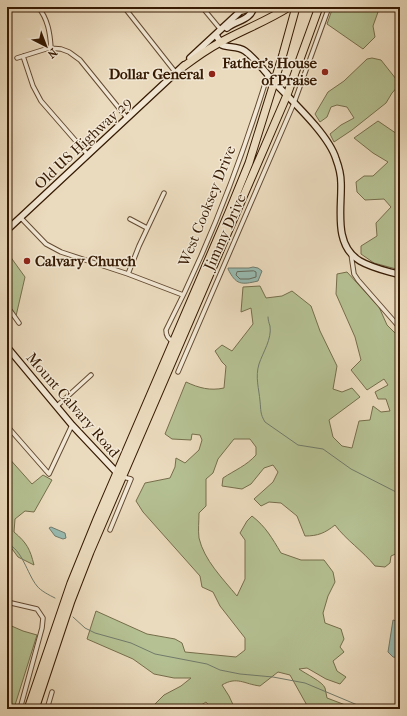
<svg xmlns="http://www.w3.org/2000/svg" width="407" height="716" font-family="'IM FELL French Canon',serif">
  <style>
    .green { fill: #b5c193; stroke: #766e4b }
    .water { fill: #98bbb2; stroke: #717b6c }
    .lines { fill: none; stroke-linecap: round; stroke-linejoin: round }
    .shore { stroke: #676a5a; stroke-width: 1 }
    .stream { stroke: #717b6c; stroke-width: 1 }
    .street-casing { stroke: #634a32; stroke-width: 5.5 }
    .secondary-casing { stroke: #361a03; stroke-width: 8 }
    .highway-casing { stroke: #361a03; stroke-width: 9 }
    .street { stroke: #f2e8d5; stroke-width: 3.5 }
    .secondary { stroke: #f2e8d5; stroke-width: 5.5 }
    .highway { stroke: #ebdbbe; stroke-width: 7 }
    .poi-dot { fill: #8f2418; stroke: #f2e8d5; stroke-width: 1.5 }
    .labels { text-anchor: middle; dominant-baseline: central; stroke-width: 3; stroke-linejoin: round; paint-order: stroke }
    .poi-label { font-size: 15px; font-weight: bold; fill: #361a03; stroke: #f2e8d5; text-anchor: end }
    .street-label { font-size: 15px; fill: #361a03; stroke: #f2e8d5 }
  </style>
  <rect width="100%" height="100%" fill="#ebdbbe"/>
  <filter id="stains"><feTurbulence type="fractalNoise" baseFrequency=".005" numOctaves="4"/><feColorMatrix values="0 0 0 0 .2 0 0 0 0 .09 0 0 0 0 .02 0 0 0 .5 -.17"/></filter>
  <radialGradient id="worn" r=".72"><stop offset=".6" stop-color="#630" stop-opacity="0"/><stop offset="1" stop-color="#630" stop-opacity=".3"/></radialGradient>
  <path class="green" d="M333,7H372L378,12L373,26L375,37L363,49L327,24Z
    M372,58L381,60L400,84L392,93L386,103L352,130L334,142L330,134L341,125L354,118L347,107L337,105L331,107L327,117L320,122L315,114L328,92L344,81L367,59Z
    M378,121L400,136V270L374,263L361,254V246L377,236L376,223L391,207L384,199L365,200L357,192L356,182L364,176H373L388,162L373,153L354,138Z
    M7,252L25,277L16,316L7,304Z
    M347,272L379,307L387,325L400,338V552L391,556L390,563L385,567L375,566C363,551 346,540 335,525C325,533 318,536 305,536L297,516L281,503L269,502L261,506L254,499L273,482L278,472L273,465L264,468L251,484L242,489L222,486L223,478C235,470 246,466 256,455V447L250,439H234L218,459L213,473L206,479V506L199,513C199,521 198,530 199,538C204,560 223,579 237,596L245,579V540L240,533L247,521L252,516C266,527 272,538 281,553L301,560H324L333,572L335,582L328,596L323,613L325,623L341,629L344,639L340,647L344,652L333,661L337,671L346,677L340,684L326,679L307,668L299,669C306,674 323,682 325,688C326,691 326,695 327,698L348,706V709H309L290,675L278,672L260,686C244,684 237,676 222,685L229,696L235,709H212L206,702L195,709H150L164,695L181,686L191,678H174L154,674L133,659L87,639L96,611L147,634L175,639L182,643L185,652L236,657L245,650V638L220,606L213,592L202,587L200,576L143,512L136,501L145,483L170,478L175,467L176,458L185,463L199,450L202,440L200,435L192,434L191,440L172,439L165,434L186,382C199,388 210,391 224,388L226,366L222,362L215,351L222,345L232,351L253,324L251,308L241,312L243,287L260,286L266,298L282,296L292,291L311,306L320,331L337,366L333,389L342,392L352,388L360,397L329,420L333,437L342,446L352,448L359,421L370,420L373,406L381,412L390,411L386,399H378L375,392L388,385L384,379L367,390L351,370L361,360L355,337L336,294L337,274Z
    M7,456L32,484L43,475L52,480L34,512L25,511L15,519L14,532C27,543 30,549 34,565L18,557L7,542Z
    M7,624L23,631L37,635L15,705L7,703Z"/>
  <path class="water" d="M253,267L258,268L262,271L258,281C241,285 236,285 228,269V268H249Z
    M51,527L65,533L66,538L63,539L55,536L49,528Z
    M393,620L400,622V658L393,657L388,652Z"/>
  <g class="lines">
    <path class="shore" d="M254,271L256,272V277L249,279H240L236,275L237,272Z"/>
    <path class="stream" d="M268,317C268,320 269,323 270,326C272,339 263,352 259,364C255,377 259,389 260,401C261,410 260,414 265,422L298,445L323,449L351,469L400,494
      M7,544C22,548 27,574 37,586C41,591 49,595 55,598
      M73,617L85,628L95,633L131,643L155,654L207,664L220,670L240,674L273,677L305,683L367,709"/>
    <g class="street-casing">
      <path id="street" d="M38,7C48,19 50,33 51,48
        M124,7L176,73
        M202,7L221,30
        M23,56L33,86L41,101L88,155
        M17,58L49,48L61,49L69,52L80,60L127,118
        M21,218L46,244L61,252L128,274L183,295
        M130,219L147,228
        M351,254L354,274L358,280L400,328
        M128,274L139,246L164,193
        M7,306L19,323
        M173,342C168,338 166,336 166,330C208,248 241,162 268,74
        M178,372L294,103L329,7
        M57,406L91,375
        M7,426L49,474L72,425
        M110,530L131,479L123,477
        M7,602L37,609L43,618L42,628L20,709
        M47,709L52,692"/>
    </g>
    <g class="secondary-casing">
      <path id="secondary" d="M227,28C237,20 250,21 254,7
        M216,35L222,45C229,48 238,46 245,51C256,59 265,72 274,82C292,101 329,135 336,159C339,167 341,175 341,183C342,208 333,245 360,261C372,268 387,271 400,275
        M190,58L245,7
        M7,230L184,65
        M7,347L72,425L119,475"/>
    </g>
    <g class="highway-casing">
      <path id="highway" d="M243,10L250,7
        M183,67C195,58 206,50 219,43C243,30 267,21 289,7
        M28,709L71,583L97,519L229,212L249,163L283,54L296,7
        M35,709L71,601L90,552L287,95L319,7"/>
    </g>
    <use href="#street" class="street"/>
    <use href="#secondary" class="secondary"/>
    <use href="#highway" class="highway"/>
  </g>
  <g class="poi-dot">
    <circle cx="325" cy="72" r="4"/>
    <circle cx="212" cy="74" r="4"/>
    <circle cx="27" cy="261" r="4"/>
  </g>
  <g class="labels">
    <g class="poi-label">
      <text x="317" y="63">Father's House<tspan x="317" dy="17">of Praise</tspan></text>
      <text x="204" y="74">Dollar General</text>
      <text x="35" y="261" text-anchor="start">Calvary Church</text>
    </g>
    <g class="street-label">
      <text transform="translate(83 143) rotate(-43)">Old US Highway 29</text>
      <text transform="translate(207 206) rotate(-68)">West Cooksey Drive</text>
      <text transform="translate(225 232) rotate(-66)">Jimmy Drive</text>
      <text transform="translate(73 405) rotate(49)">Mount Calvary Road</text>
    </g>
  </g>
  <rect width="407" height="716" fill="none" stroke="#ebdbbe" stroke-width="24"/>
  <rect x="8" y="8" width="391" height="700" fill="none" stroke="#361a03" stroke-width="2"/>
  <rect x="12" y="12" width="383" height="692" fill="none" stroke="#361a03"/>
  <g transform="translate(46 46) rotate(138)" stroke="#f2e8d5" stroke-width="3" paint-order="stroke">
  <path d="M0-3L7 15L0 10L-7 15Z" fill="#361a03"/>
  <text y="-6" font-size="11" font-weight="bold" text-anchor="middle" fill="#361a03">N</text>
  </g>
  <rect width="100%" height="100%" filter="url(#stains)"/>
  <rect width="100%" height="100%" fill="url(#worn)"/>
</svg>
